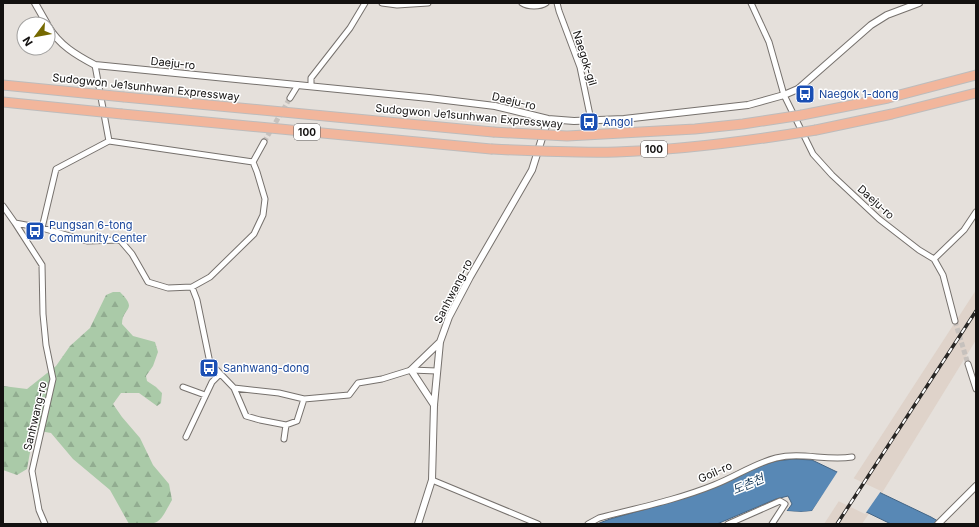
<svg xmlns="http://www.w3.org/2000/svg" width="979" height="527" font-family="Inter,'Noto Sans KR',sans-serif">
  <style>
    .built { fill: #dfd3ca }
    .forest { fill: url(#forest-firs) }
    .water { fill: #5888b5; stroke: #436484 }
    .pier { fill: #e5e0db }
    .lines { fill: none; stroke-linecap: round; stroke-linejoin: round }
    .minor-tunnel { stroke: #c6c1bd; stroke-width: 5; stroke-dasharray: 5 2.5; stroke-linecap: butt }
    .minor-casing { stroke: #76716d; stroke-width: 7 }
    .tertiary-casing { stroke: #76716d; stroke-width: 8 }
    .motorway-casing { stroke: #bdbcbc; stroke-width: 11 }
    .minor { stroke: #fff; stroke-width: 5 }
    .tertiary { stroke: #fff; stroke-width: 6 }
    .motorway { stroke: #f2b69c; stroke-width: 9 }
    .rail-casing { stroke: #282624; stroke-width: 3.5 }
    .rail { stroke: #fff; stroke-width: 2; stroke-dasharray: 6; stroke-linecap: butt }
    .motorway-bridge-casing { stroke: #bdbcbc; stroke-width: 11; stroke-linecap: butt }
    .motorway-bridge { stroke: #f2b69c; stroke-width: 9 }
    .labels { text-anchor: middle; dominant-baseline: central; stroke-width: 3; stroke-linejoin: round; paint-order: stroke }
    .shield { fill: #fff; stroke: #5a5858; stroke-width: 1 }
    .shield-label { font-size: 10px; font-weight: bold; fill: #131110 }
    .street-label { font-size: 11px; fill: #131110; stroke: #fff }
    .transit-label { font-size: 11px; fill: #164399; stroke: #fff; text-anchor: start }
    .water-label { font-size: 12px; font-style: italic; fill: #143858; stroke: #fff }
  </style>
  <defs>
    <pattern id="forest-firs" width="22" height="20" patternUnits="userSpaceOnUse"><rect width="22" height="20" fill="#aacaa8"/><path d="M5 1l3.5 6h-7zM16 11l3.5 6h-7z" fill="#91ac90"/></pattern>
  </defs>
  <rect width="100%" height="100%" fill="#e5e0db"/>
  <path class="built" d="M976,290V340L874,506L862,524H824Z"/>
  <path class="forest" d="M113,292H120C139,311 122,307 122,324L133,336L155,342L158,352L153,366L146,376L147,381L156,387L162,393L161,403L157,406L139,393H121L113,404L122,417L140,438L153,465L169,484L172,500C157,527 160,524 129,524L110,490L73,459L51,433L34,430L27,469L17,475L3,470V386L27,389L56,366L70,346L90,328L106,295Z"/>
  <path class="water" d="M794,459L812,460L931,517L943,524H891L825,492L812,511L801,512L787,511L792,504L788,496L776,499L717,524H597L610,519L675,501L716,486L758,467L776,461Z"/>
  <path class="pier" d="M838,471L881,491L865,514L826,495L812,513L802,514L786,513L787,511L801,512L812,511Z"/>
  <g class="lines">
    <path class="minor-tunnel" d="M264,142L290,98
      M955,321L968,364"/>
    <g class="minor-casing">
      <path id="minor" d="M382,3L397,5L428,3
        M522,3C528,7 540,7 546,3
        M557,3L559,11L580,67L591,120
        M751,3L769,42L784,95L813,154L832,175L879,219L919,250L934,259
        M95,65L109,141L253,162
        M311,86V78L350,28L365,3
        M290,98L298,85
        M253,162L264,142
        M3,206L15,223L42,228L87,241L120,240L132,254L148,282L168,288L192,287L210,277L254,234L263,215L265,199L257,172L253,162
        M15,223L42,265L43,314L46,345L53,379L32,471L39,510L45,524
        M42,228L56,169L109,141
        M934,259L943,275L955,321
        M934,259L964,230L976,212
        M192,287L197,300L210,363L234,388L279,393L304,399L349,395L358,383L382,379L411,370L437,371
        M968,364L976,389
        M183,387L205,395
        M234,388L246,416L260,420L286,425L297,421L304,399
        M186,437L212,382L220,374
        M284,439L286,425
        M432,480L538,524
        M588,524L599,518C637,508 677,500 714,485C735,477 753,464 776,458C801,452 827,461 852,457
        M728,524L780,501L785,504L772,524"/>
    </g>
    <g class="tertiary-casing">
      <path id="tertiary" d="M35,3L47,24
        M48,26C59,45 76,55 95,65L429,98L495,106L548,119L574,121L624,119L748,105L784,95L798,89L871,25L887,15L919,3
        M434,405L411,370L440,342
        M418,524L432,480L434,405L440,342L449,317L470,277L532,170L548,119
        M938,524L976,486"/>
    </g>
    <g class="motorway-casing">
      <path id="motorway" d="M124,97L493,132
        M122,114L491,149
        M802,115L888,98L976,75
        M816,130L892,114L976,93"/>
    </g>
    <use href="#minor" class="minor"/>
    <use href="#tertiary" class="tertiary"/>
    <use href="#motorway" class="motorway"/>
    <g class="rail-casing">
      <path id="rail" d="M837,524L976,311"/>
    </g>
    <use href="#rail" class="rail"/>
    <g class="motorway-bridge-casing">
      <path id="motorway-bridge" d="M3,85L124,97
        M3,102L122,114
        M493,132L567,136L695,129L743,124L802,115
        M491,149C533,151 574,153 616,152C683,150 750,141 816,130"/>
    </g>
    <use href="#motorway-bridge" class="motorway-bridge"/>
  </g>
  <defs>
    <g id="bus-square" transform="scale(1)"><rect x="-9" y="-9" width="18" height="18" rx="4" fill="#1a4fb4" stroke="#fff"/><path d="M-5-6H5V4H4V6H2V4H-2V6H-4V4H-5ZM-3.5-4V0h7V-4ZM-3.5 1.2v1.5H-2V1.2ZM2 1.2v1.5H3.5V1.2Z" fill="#fff"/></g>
  </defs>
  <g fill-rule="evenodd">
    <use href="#bus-square" x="805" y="94"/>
    <use href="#bus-square" x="589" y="122"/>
    <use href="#bus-square" x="35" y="231"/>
    <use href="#bus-square" x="209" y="368"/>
  </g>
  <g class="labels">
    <g class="shield">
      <rect x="294" y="124" width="26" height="16" rx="3"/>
      <rect x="641" y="141" width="26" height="16" rx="3"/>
    </g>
    <g class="shield-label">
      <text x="307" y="132">100</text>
      <text x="654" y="149">100</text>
    </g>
    <g class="street-label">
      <text transform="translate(585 58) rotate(73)">Naegok-gil</text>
      <text transform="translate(173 63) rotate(6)">Daeju-ro</text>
      <text transform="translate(146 87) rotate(6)">Sudogwon Je1sunhwan Expressway</text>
      <text transform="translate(514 101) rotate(13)">Daeju-ro</text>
      <text transform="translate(469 116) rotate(5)">Sudogwon Je1sunhwan Expressway</text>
      <text transform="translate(876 202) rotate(42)">Daeju-ro</text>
      <text transform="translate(453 291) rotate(-63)">Sanhwang-ro</text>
      <text transform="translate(35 416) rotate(-77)">Sanhwang-ro</text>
      <text transform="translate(715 472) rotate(-24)">Goil-ro</text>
    </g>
    <g class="transit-label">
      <text x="819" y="94">Naegok 1-dong</text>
      <text x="603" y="122">Angol</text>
      <text x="49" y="225">Pungsan 6-tong<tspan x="49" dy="13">Community Center</tspan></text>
      <text x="223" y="368">Sanhwang-dong</text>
    </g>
    <g class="water-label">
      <text transform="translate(748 484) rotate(-23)">도촌천</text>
    </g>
  </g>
  <rect width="979" height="527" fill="none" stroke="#131110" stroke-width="8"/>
  <g transform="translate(36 36) rotate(238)"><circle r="19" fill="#ffffff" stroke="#a1a09f"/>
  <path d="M0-3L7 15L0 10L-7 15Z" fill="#756900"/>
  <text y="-6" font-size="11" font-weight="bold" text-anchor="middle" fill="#131110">N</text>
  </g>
</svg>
